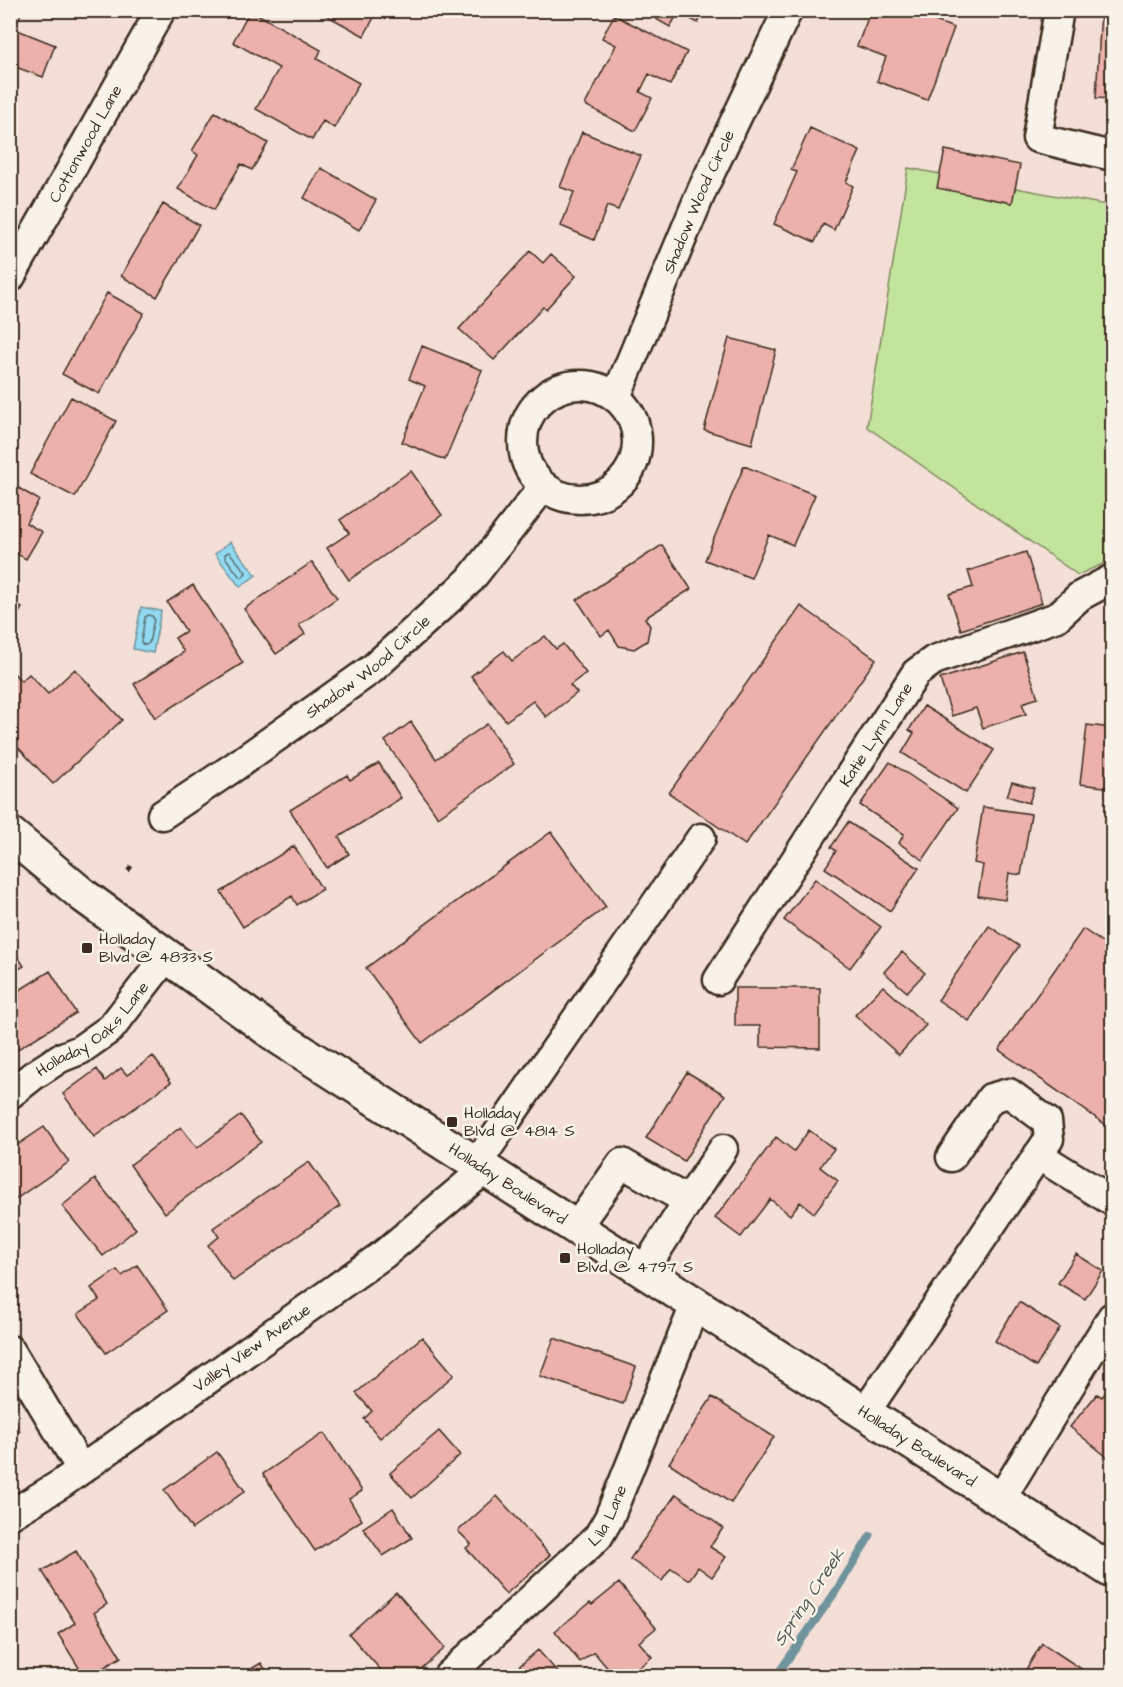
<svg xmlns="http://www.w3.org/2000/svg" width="1123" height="1687" font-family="'Architects Daughter',sans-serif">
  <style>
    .green { fill: #c3e49d; stroke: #7f875e; stroke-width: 1.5 }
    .water { fill: #91daf2; stroke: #6f949d; stroke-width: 1.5 }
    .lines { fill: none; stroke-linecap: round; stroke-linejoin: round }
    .shore { stroke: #5d7073; stroke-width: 1.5 }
    .stream { stroke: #6f949d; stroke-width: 8 }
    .building { fill: #edb1ad; stroke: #3b2a1e; stroke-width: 1.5 }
    .minor-casing { stroke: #3b2a1e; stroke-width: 33 }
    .major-casing { stroke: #3b2a1e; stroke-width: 38 }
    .path { stroke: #3b2a1e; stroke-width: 4; stroke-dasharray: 6 4.5; stroke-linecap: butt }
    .minor { stroke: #f7f3e8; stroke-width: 28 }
    .major { stroke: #f7f3e8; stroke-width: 33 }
    .poi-dot { fill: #3b2a1e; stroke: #f7f3e8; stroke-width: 2 }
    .labels { text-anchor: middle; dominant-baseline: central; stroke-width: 5; stroke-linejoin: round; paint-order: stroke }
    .street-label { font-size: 16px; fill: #3b2a1e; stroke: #f7f3e8 }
    .poi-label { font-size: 16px; fill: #3b2a1e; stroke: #f7f3e8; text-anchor: start }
    .water-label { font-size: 18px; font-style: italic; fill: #505653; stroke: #f7f3e8 }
  </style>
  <rect width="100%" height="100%" fill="#f4dfd6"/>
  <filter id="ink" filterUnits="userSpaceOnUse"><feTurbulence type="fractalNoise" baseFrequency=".0167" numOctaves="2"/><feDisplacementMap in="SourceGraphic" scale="12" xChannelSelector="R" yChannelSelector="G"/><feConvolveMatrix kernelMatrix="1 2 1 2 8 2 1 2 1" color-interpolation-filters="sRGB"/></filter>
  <g filter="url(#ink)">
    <path class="green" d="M908,168L1112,206V560L1078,575L867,427Z"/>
    <path class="water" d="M230,542L256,575L240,587L215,554Z
      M141,607L161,611L153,653L133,649Z"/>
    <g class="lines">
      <path class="shore" d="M229,552L246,572L243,577H240L225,557V554Z
        M148,615L152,616L154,619L149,643L146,645L142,644L141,642L145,617Z"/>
      <path class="stream" d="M776,1676L834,1594L870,1536"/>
    </g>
    <path class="building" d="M10,10H22L15,29L55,45L43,77L10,65Z
      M250,10L321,50L317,59L359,83L334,128L323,121L312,140L256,109L279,68L233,42Z
      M317,10H378L364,36Z
      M660,10H668L677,15L670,27L656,19Z
      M674,10H705L698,23Z
      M871,10H906L954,28L927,100L877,81L886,57L857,46Z
      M1101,10H1112V99L1096,98Z
      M614,15L687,52L670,85L649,74L640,92L652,98L635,131L585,105L616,45L602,38Z
      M10,92L18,95L10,110Z
      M215,112L268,143L252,170L241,164L214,210L178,189L198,155L192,151Z
      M810,128L860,151L846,182L853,186L834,230L823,224L815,242L774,224L797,172L791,170Z
      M582,132L641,156L618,210L607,206L594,240L561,226L574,192L560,187Z
      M945,150L1020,165L1012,203L937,188Z
      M321,168L376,200L359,230L304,198Z
      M163,204L199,225L157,297L121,276Z
      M530,251L543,263L551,254L576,276L546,309L543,307L494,360L459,329Z
      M107,293L144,313L99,394L62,374Z
      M729,338L776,350L752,444L704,430Z
      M422,346L482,370L445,460L402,442L425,386L409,379Z
      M71,397L116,421L75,497L30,474Z
      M744,466L815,495L793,545L769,535L751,578L705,560Z
      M411,471L442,515L349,580L327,548L349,533L340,520Z
      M10,483L39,500L26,523L42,532L26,559L14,552L10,559Z
      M662,545L691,589L645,618L650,626L647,641L634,649L619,646L609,630L601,636L577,600Z
      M1026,552L1042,603L961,630L949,594L973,587L968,571Z
      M312,562L337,598L299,625L305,634L276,654L244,609Z
      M193,585L243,663L155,718L134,684L184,652L175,638L186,631L167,602Z
      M10,600L22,608L10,627Z
      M801,606L876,659L745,845L669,793Z
      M545,636L556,649L563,644L586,673L570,685L577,693L546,717L533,701L506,721L471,676L504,651L512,661Z
      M1023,652L1038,698L1022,703L1026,714L983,728L976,708L952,716L940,679Z
      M10,669L21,681L29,674L48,694L75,669L122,720L53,784L10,739Z
      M924,706L994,750L966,793L902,753L914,733L909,730Z
      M411,722L436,759L487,724L514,764L438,817L385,741Z
      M1087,725L1112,728V788L1080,784Z
      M890,762L958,808L923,860L899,843L904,834L860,805Z
      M379,763L401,798L339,837L349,854L327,868L290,810L347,775L350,780Z
      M1012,782L1034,788L1029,803L1007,796Z
      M983,807L1031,814L1021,875L1009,873L1005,900L978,896L983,865L974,863Z
      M848,822L919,868L890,911L825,868L836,851L831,847Z
      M551,832L606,907L422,1043L366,968Z
      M294,846L322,889L297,905L292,896L243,927L221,892Z
      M815,879L881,927L850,968L784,920Z
      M989,926L1019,946L969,1021L938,1000Z
      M1083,929L1112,949V1129L999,1050Z
      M10,945L24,966L10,974Z
      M902,952L925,973L907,992L884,972Z
      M50,971L76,1013L10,1054V996Z
      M883,986L926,1025L899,1055L855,1015Z
      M735,988H820V1048L760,1047V1026H735Z
      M153,1056L171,1082L94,1137L63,1094L97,1069L105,1081L121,1068L127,1075Z
      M687,1072L725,1095L684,1161L646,1138Z
      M241,1115L261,1142L165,1213L130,1165L181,1127L197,1148Z
      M44,1127L69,1162L10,1203V1150Z
      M809,1130L834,1149L820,1167L838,1181L814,1213L800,1202L790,1215L770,1199L741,1237L715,1218L776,1137L794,1151Z
      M309,1162L340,1206L233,1281L208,1245L219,1237L213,1228Z
      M95,1179L136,1229L103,1256L62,1206Z
      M1076,1254L1103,1271L1085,1299L1058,1283Z
      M137,1265L168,1310L106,1353L78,1314L99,1300L91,1288L117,1270L122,1276Z
      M1019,1302L1060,1328L1036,1367L995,1341Z
      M422,1337L454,1375L380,1438L364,1419L372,1411L356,1393Z
      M554,1338L636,1367L623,1404L540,1376Z
      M1112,1384V1461L1070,1427L1097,1394L1102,1397Z
      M712,1397L774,1437L731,1503L669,1463Z
      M10,1416L20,1431L10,1437Z
      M439,1431L460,1455L412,1498L390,1473Z
      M324,1433L362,1491L349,1499L362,1520L315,1551L263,1474Z
      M217,1452L245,1491L192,1529L164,1490Z
      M676,1494L723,1528L710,1547L726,1557L712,1577L698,1567L689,1580L671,1568L662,1581L630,1559Z
      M497,1496L550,1555L506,1594L466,1548L471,1544L458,1531Z
      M393,1508L412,1538L383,1556L363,1528Z
      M76,1551L107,1604L94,1613L121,1657L90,1676H84L58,1634L75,1623L42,1571Z
      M619,1583L656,1628L639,1642L652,1657L628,1676H614L594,1652L580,1662L555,1631L590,1603L592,1605Z
      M396,1592L445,1648L413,1676H386L349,1634Z
      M1042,1643L1092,1676H1022Z
      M538,1650L561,1676H508Z
      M261,1663L270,1676H239Z"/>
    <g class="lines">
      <g class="minor-casing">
        <g id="minor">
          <path d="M1059,10L1037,138L1112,156"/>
          <path id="s1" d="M10,278L161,10"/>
          <circle cx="580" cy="442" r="57"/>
          <path id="s2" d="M616,397L703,188L788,10"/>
          <path id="s3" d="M162,815L234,767L372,669L470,580L543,487"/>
          <path id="s4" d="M718,980L916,673L934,660L1057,617L1080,596L1112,579"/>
          <path id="s5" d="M10,1094L34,1075L60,1058L80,1050L111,1028L166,957"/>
          <path d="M1038,1155L1112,1201"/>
          <path d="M476,1165L701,838"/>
          <path d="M688,1201L723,1149"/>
          <path d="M575,1229L622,1163L688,1201L643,1272"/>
          <path d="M10,1350L81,1469"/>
          <path d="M864,1414L1049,1139L1047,1121L1009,1093L991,1098L951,1157"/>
          <path d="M1000,1500L1112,1317"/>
          <path id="s6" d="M10,1515L61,1484L384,1254L484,1170"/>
          <path id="s7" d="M448,1676L598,1537L609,1518L695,1305"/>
        </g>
      </g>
      <g class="major-casing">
        <g id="major">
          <path id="s8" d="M10,834L84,896L280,1038L1112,1571"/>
        </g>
      </g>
      <path class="path" d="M128,871L133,864"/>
      <use href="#minor" class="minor"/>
      <use href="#major" class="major"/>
    </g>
  </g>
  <g class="poi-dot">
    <rect x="81" y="942" width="12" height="12" rx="3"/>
    <rect x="446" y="1116" width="12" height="12" rx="3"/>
    <rect x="559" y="1252" width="12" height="12" rx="3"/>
  </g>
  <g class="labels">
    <g class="street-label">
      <text stroke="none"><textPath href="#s1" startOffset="154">Cottonwood Lane</textPath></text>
      <text stroke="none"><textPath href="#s2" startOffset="212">Shadow Wood Circle</textPath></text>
      <text stroke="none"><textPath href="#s3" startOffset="254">Shadow Wood Circle</textPath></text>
      <text stroke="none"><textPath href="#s4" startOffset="292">Katie Lynn Lane</textPath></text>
      <text stroke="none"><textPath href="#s5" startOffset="106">Holladay Oaks Lane</textPath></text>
      <text stroke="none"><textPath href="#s8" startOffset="609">Holladay Boulevard</textPath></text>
      <text stroke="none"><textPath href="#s6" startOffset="294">Valley View Avenue</textPath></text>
      <text stroke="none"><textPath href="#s8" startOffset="1095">Holladay Boulevard</textPath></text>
      <text stroke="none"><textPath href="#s7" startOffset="228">Lila Lane</textPath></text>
    </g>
    <g class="poi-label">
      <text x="99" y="939">Holladay<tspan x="99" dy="18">Blvd @ 4833 S</tspan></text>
      <text x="464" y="1113">Holladay<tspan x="464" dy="18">Blvd @ 4814 S</tspan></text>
      <text x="577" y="1249">Holladay<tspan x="577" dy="18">Blvd @ 4797 S</tspan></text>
    </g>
    <g class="water-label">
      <text transform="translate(809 1597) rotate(-56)">Spring Creek</text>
    </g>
  </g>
  <rect width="1123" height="1687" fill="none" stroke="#f7f3e8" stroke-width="36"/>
  <rect x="18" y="18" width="1087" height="1651" fill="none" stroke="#3b2a1e" stroke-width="2" filter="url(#ink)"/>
</svg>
